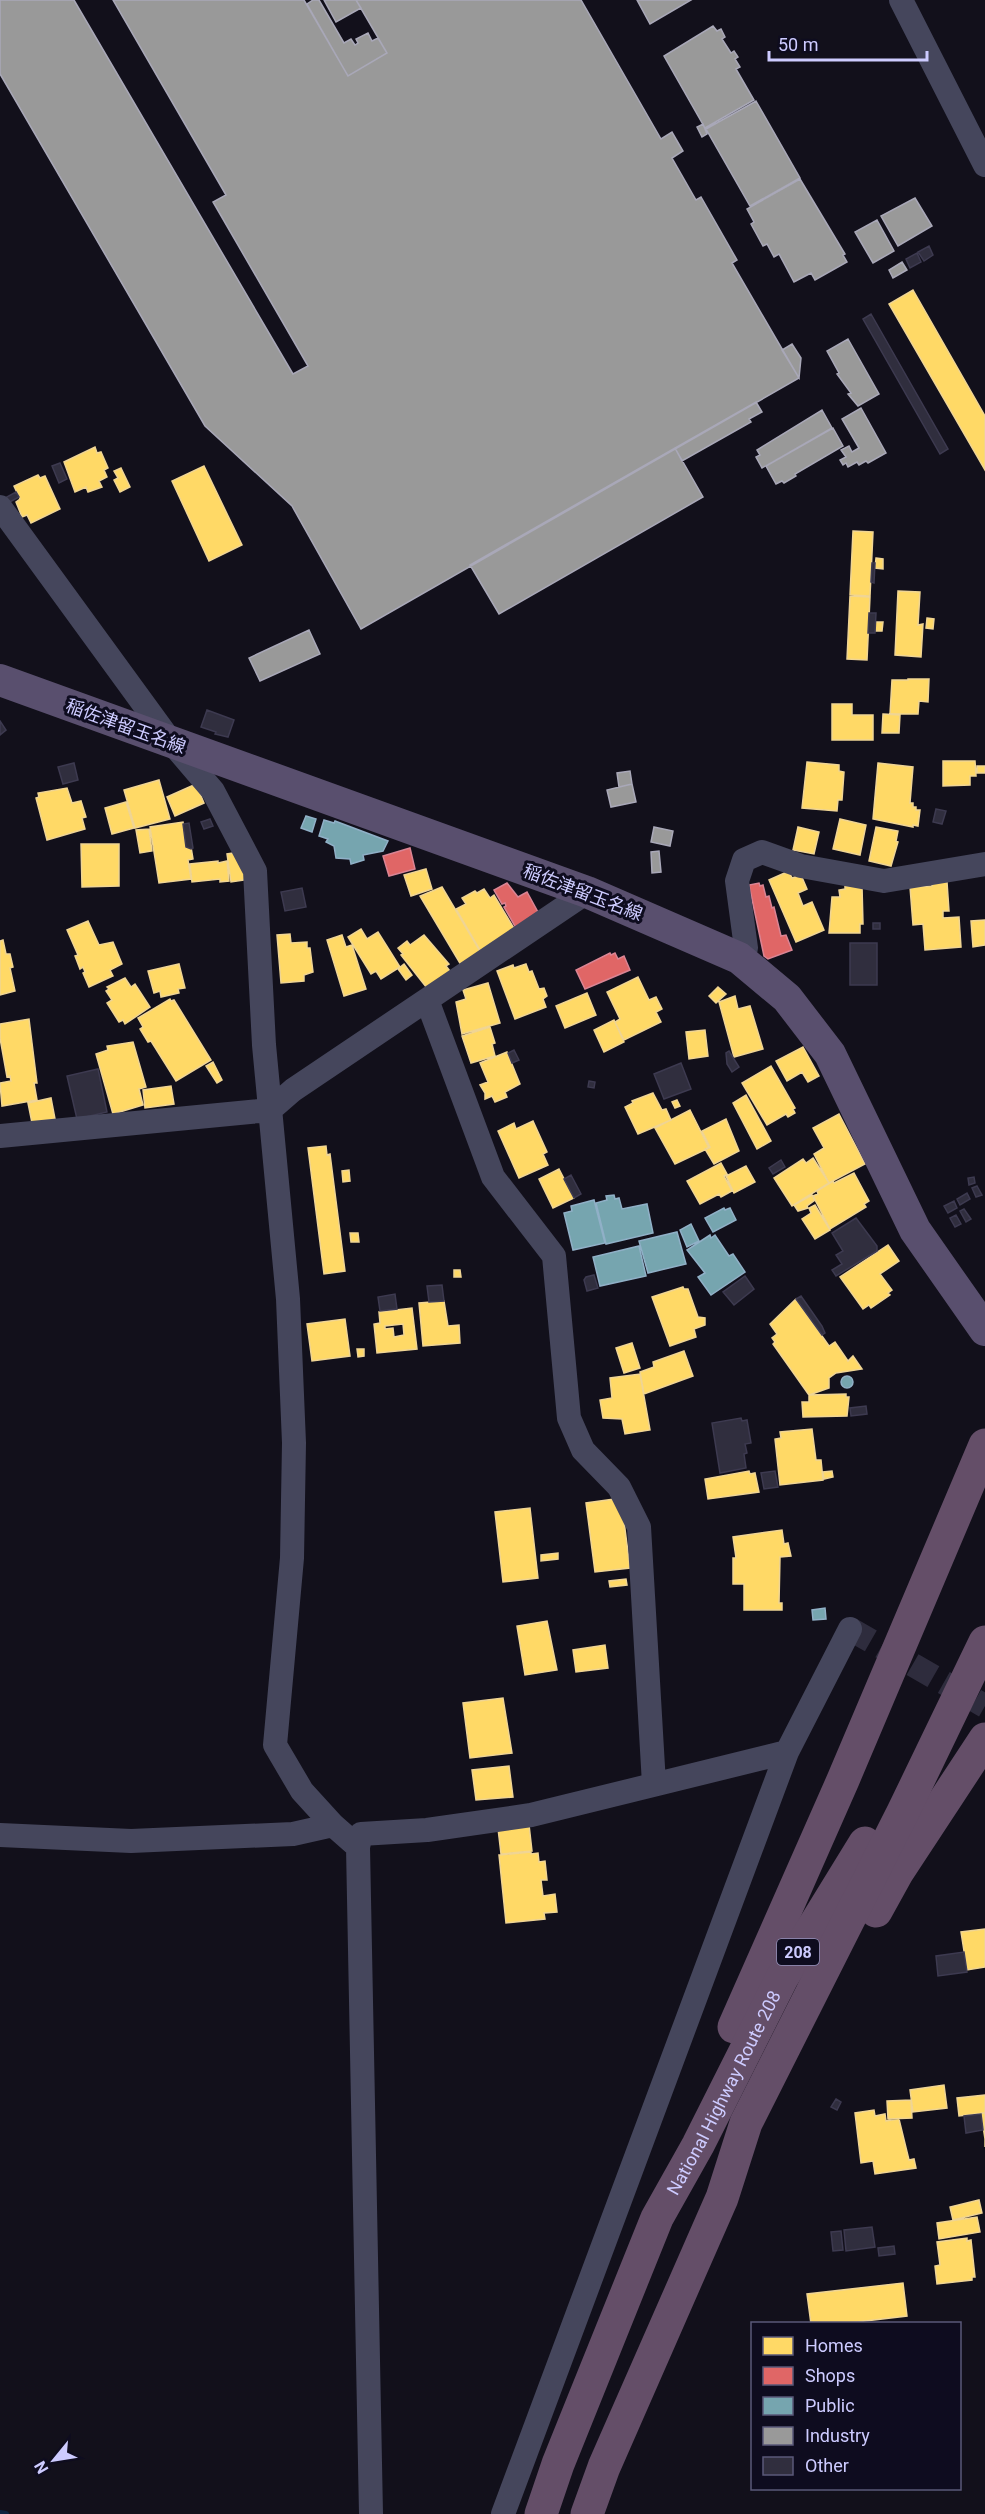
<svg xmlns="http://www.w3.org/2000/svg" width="985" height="2514" font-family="Roboto,'Noto Sans JP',sans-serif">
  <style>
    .homes { fill: #ffd966; stroke: #f0d594; stroke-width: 1.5; fill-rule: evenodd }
    .shops { fill: #e06666; stroke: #da8494; stroke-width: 1.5 }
    .public { fill: #76a5af; stroke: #90b0c7; stroke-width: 1.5 }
    .industry { fill: #999; stroke: #a9a8b8; stroke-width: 1.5 }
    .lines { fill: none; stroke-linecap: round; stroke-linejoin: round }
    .stream { stroke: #0d2340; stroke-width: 6 }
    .building { fill: #302e3e; stroke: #3d3a50; stroke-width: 1.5 }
    .minor-tunnel { stroke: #2e2c3d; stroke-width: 24; stroke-dasharray: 24 12; stroke-linecap: butt }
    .minor { stroke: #45465c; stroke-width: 24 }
    .major { stroke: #594f6e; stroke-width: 32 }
    .highway { stroke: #644e68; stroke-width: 33 }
    .labels { text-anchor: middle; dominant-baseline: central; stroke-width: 6; stroke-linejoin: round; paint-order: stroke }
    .shield { fill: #0e0c1f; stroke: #9492bc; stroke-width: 1.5 }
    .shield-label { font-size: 16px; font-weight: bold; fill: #cdcbff }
    .street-label { font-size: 18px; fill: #cdcbff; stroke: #0e0c1f }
  </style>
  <rect width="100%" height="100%" fill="#12101b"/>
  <path class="homes" d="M913,290L985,416V470L889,304Z
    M95,447L97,453L101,452L108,468L104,470L107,477L99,481L102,487L88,492L86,487L75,492L64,462Z
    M204,466L242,545L209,561L172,481Z
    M121,468L130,487L120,492L114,480L118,478L114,471Z
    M38,475L40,478L45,476L60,509L31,523L27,515L22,517L16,502L20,499L14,486Z
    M853,531L873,532L870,596L850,595Z
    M876,558L883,559V569L875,568Z
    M898,591L920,592L918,625L923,624L921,657L895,655Z
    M850,596L870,597L867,660L847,659Z
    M927,618L934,619L933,629L926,628Z
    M875,622H883L882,631H875Z
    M908,679H929L928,702L919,701L918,714H890L892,680H908Z
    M832,704H852V715H873V740H832Z
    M883,714L900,715L899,733H882Z
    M943,761H975L976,776H970V785L943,786Z
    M807,762L839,765V771L844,772L842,800H838L837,811L802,808Z
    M878,763L913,767L910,803H913V807H916V810H920L918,826L913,825V827L873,819Z
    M977,766H985V773H977Z
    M159,780L170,819L135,828L124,790Z
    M196,784L204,803L175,816L167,797Z
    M67,788L72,803L81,801L86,817L82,818L85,829L47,840L36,798L39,797L38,793Z
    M126,802L134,828L112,834L105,808Z
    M840,819L866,825L860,855L833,849Z
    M183,822L186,847H191L193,859L188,860L191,879L159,883L150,827Z
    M798,827L819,832L814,854L793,850Z
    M876,827L898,831L896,841L898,842L891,866L869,861Z
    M149,829L152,851L140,853L136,830Z
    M81,844H119V886L82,887Z
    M246,851L250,879L231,882L227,854Z
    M218,861V863L227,861L229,881L220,882V879L192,882L190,864Z
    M426,869L432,889L411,896L404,875Z
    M789,871L792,878L801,875L807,889L798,893L803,906L812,902L824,930L796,942L769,880Z
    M947,882L949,911H943V918L959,917L961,947L925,950L923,924L913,925L910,887L932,886V883Z
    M845,886H862L863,924H860V933H829L832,897H840L839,890L845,889Z
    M442,887L484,958L464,970L420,896Z
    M484,889L490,898L494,895L515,930L481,952L456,909L466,904L462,898L475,891L477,893Z
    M985,920V945L973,947L971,921Z
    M88,921L99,945L113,942L122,964L110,970L113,976L89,987L83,973L85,972L83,967L80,969L75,956L78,955L67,930Z
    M361,929L367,939L378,932L400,967L381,979L376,971L371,974L348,937Z
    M290,934L291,943L307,942V948H310L313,972L304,975V981L281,983L277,935Z
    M342,935L346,947L352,945L366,989L344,996L327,940Z
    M424,935L449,964L446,966L453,975L427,988L401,955L403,954L398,948L407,941L410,945Z
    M3,940L6,954H10L13,967L10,968L15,991L0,995V941Z
    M179,964L185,988L178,989L179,993L161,997L160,991L154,993L148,971Z
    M404,964L412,975L406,980L398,969Z
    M526,964L529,972L532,971L539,989L544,988L547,996L543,999L546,1007L515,1019L497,971L513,965L514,968Z
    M638,977L649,1000L656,997L662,1009L656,1012L661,1022L624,1040L615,1022L620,1019L607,992Z
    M125,978L131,987L135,984L150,1007L125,1024L123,1020L119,1022L107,1003L112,1000L106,991L109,989L107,987Z
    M488,983L500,1023L462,1034L456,1002L466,999L463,990Z
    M718,987L726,994L716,1003L709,996Z
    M587,993L596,1015L565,1028L556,1006Z
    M735,996L738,1009L750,1006L763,1049L734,1057L719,1002Z
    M170,999L171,1001L174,1000L211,1060L176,1081L151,1041L148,1042L140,1029L143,1027L138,1018Z
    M29,1019L37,1083H34L37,1100L2,1106L0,1083L11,1081L10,1076L7,1077L0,1038V1024Z
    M614,1020L624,1042L604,1052L594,1030Z
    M490,1027L495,1043L492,1044L495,1056L471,1063L462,1036Z
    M705,1030L708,1056L689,1059L686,1032Z
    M133,1042L146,1087L139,1089L143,1105L113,1114L96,1054L108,1050L107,1046Z
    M803,1047L819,1076L808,1082L802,1072L787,1081L776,1061Z
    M507,1052L520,1084L505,1092L507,1097L495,1102L492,1096L485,1099V1093L480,1085L488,1082L480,1063Z
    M213,1062L222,1080L217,1083L206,1066Z
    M771,1066L795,1108L793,1109L795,1113L788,1117L786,1114L767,1125L742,1083Z
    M171,1086L174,1104L145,1108L143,1090Z
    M653,1093L662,1110L666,1109L671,1120L638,1134L625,1107L633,1103L632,1101Z
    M746,1095L771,1141L757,1149L733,1103Z
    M51,1098L55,1119L32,1123L28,1103Z
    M677,1100L680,1106L675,1108L672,1102Z
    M690,1110L709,1148L675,1164L655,1128Z
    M839,1114L865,1164L829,1183L814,1154L824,1148L813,1128Z
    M726,1119L739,1151L714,1164L705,1149L710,1147L702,1131Z
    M533,1121L547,1152L543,1154L548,1165L519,1178L498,1131L514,1123L516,1129Z
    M326,1146L327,1155L330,1154L345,1271L324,1274L308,1148Z
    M813,1158L829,1183L792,1206L774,1178L803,1159L806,1163Z
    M721,1163L727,1174L724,1176L732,1191L721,1197L719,1194L700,1204L687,1181Z
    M746,1166L755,1182L734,1193L726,1176Z
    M559,1169L574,1198L553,1208L539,1179Z
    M349,1170L350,1181L343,1182L342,1171Z
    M854,1173L869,1201L864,1204L866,1207L830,1229L813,1196L818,1194L817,1191L833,1181L834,1183Z
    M812,1195L815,1200L807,1206L808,1208L798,1211L794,1205Z
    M815,1205L830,1230L815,1239L802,1219L811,1213L809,1208Z
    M350,1233H358L359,1242H351Z
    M888,1245L899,1261L880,1274L892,1290L888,1293L890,1295L871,1308L869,1305L863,1309L840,1277Z
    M454,1270H460L461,1277H454Z
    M683,1287L684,1289H688L698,1317L705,1318V1325L694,1329L696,1337L670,1346L652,1297Z
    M796,1299L829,1346L835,1342L848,1361L853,1356L862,1369L836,1373L829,1378V1388L809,1395L773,1344L775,1342L772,1338L777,1334L770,1324Z
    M444,1301L448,1326L459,1325L460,1343L423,1346L419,1303Z
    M412,1308L417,1349L377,1353L374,1324L380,1323L379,1312ZM403,1324L404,1335L394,1337L393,1328L385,1329V1326Z
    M345,1319L350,1356L312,1361L307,1324Z
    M632,1343L640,1368L624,1373L616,1348Z
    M357,1349H364V1356L358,1357Z
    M684,1351L693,1376L644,1394L640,1372L654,1367L653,1362Z
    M640,1374L650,1430L625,1434L622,1419L603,1418L600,1400L612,1398L610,1378Z
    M846,1394V1397H849L847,1416L803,1417L802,1402H809V1395Z
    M812,1429L816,1460H821L823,1480L780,1485L775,1439L781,1438L780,1432Z
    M749,1471L750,1474L755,1473L759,1492L708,1499L705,1479Z
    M832,1471L833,1477L824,1479L823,1472Z
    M621,1498L630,1568L595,1572L586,1503Z
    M530,1508L538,1578L503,1582L495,1512Z
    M782,1530L784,1544L788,1543L791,1556L780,1557L779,1603H782V1610H744V1584H733V1558H736L733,1537Z
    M558,1553V1559L541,1561V1555Z
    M626,1579L627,1585L610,1587L609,1581Z
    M547,1621L557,1670L525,1675L517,1626Z
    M605,1645L608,1668L576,1672L573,1650Z
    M503,1698L512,1753L470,1758L463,1703Z
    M509,1766L513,1797L476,1800L472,1770Z
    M528,1816L532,1851L501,1854L497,1820Z
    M531,1852V1854L538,1853L539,1862L545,1861L547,1880H541L543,1896L555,1894L557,1912L544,1913L545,1919L506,1923L499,1855Z
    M985,1929V1967L967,1970L961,1932Z
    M944,2085L947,2108L913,2112L910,2090Z
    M985,2095V2113L959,2116L957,2098Z
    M911,2100L912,2118L888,2119L887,2101Z
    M874,2110L875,2116L885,2114L886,2121L899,2119L909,2160L914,2159L916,2168L875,2174L873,2161L861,2163L855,2113Z
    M981,2113H985V2147V2139Z
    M979,2200L982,2213L953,2220L950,2207Z
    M977,2217L980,2232L939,2239L937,2223Z
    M967,2238V2241L971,2240L975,2277H972V2280L937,2284L935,2266L940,2265L937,2242Z
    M903,2283L907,2316L840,2324H811L807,2294Z"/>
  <path class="shops" d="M410,848L415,869L389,876L383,856Z
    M507,883L518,897L527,892L539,914L516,928L504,907L506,906L505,903L502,904L494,890Z
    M759,883L760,886L763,885L766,897L769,896L772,908L774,907L781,936L786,935L792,950L768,959L764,956L749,885Z
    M610,953L611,955L615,953L618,959L624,956L630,970L585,989L576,970Z"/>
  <path class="public" d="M306,816L316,819L312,832L301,828Z
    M324,820L334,823L335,821L388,841L383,851L363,855L364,860L351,864L350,859L336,858L334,846L326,842L328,839L319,836Z
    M614,1195L615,1199L619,1198L622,1209L647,1204L653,1233L606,1244L596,1203L607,1200L606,1196Z
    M594,1200L605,1243L573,1250L564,1213L572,1211L571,1206Z
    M724,1208L725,1210L730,1208L736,1220L713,1232L705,1218Z
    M691,1224L699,1241L687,1247L680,1230Z
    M677,1232L686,1264L648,1273L639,1241Z
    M710,1235L711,1238L715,1235L729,1256L733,1254L745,1272L711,1295L698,1277L705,1273L687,1250Z
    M639,1246L646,1276L600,1286L593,1257Z
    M841 1382a6 6 0 1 1 12 0a6 6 0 1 1-12 0Z
    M825,1608L826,1619L813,1620L812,1610Z"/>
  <path class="industry" d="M0,0H74L293,374L308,366L213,202L226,195L113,0H304L348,76L387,53L356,0H581L661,139L672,132L683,151L672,158L696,200L701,197L737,260L732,263L799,378L361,629L292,506L205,426L0,74Z
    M313,0H319L344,43L351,39L355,45L358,43L356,39L368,33L372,41L378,38L387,53L348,76L307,4Z
    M324,0H356L361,8L336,22Z
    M637,0H691L650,24Z
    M713,26L717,31L721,29L725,37L722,39L731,53L734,51L738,57L735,59L740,67L736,69L754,100L705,128L664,56Z
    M756,101L800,178L750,206L706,129Z
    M703,124L707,134L702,137L697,127Z
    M800,179L845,254L843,255L847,262L815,280L811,273L794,282L779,254L774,257L767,244L763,246L751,224L754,222L747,209Z
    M915,198L932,226L898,246L881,216Z
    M877,220L894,251L873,263L855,232Z
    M902,262L907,270L893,278L889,270Z
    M848,339L879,394L858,406L848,394L851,393L837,374L839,373L827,351Z
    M792,344L801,358L799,378L782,350Z
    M756,402L762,412L749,419L751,422L682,461L675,448Z
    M861,408L886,453L868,463L866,461L859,465L857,462L848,467L846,463L843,465L840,460L846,457L841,450L849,446L852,452L859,448L842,419Z
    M822,410L832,428L762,468L756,457L760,455L757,450Z
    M833,428L843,446L795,474L796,476L784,483L782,481L776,484L766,466Z
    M675,448L703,497L499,614L470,565Z
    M309,630L320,654L260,681L249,658Z
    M630,771L632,784L619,787L617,773Z
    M632,784L636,802L611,807L607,790Z
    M654,827L673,831L670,846L651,842Z
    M659,851L661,872L652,873L651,852Z"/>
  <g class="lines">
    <path class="stream" d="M0,2513L6,2514"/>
  </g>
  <path class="building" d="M929,246L933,255L924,261L918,252Z
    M917,253L921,262L910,268L906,259Z
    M871,314L948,449L940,454L863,319Z
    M60,463L67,479L59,483L52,466Z
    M16,492L19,497L8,503L5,498Z
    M872,563H875L874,583L871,582Z
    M869,613H876L875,633H868Z
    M207,710L234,720L228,737L215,734L216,732L201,727Z
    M0,721L6,730L0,735Z
    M74,763L78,780L63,784L58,767Z
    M936,809L946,811L942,824L933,822Z
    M210,819L213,826L204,829L201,822Z
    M189,823L193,848L191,849L186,847L183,824Z
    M302,888L306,907L285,911L281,892Z
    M873,923H880V929H873Z
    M850,943H877V985H850Z
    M514,1050L519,1060L512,1063L508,1053Z
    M729,1051L739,1067L732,1072L727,1064L726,1053Z
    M681,1063L691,1089L664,1099L654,1074Z
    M98,1069L107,1112L77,1119L67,1076Z
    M589,1081L595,1082L594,1088L588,1087Z
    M781,1160L785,1167L773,1174L769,1168Z
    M571,1175L581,1194L574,1198L564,1179Z
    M974,1177L975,1183L969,1185L968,1178Z
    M977,1186L982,1195L976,1197L972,1188Z
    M967,1193L970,1199L960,1205L957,1199Z
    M954,1201L957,1208L948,1213L944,1206Z
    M964,1209L971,1219L966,1222L960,1211Z
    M956,1215L961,1224L955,1227L950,1218Z
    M856,1218L877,1246V1251L836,1276L832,1270L842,1264L836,1255L843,1251L832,1233Z
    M594,1275L598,1288L587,1291L584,1280L586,1277Z
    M745,1276L754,1289L734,1305L723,1292Z
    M442,1285L444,1301L429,1302L427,1286Z
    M395,1294L397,1309L380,1311L378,1297Z
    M801,1296L822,1326L825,1333L822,1335L796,1299Z
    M866,1406L867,1414L851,1416L850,1408Z
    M741,1418L742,1421L747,1420L751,1443L745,1444L747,1453L744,1454L746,1468L720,1473L712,1423Z
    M775,1471L778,1487L764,1489L761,1473Z
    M964,1952L967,1972L938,1976L936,1956Z
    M836,2099L841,2102L837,2110L831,2107Z
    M981,2114L983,2130L966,2133L964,2116Z
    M872,2227L875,2247L846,2251L844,2230Z
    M841,2231L843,2250L833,2251L831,2232Z
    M894,2246L895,2254L879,2256L878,2248Z"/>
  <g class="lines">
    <path class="minor-tunnel" d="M850,1629L985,1706"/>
    <path class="minor" d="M901,0L985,165
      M0,507L172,743L213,791L255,871L264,1045L288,1299L294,1443L292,1558L275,1745L302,1791L333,1825L358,1847
      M739,958L746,948L737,881L744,860L762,852L801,866L884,881L985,864
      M427,1000L493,1177L554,1256L569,1418L583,1450L619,1487L639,1527L654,1784
      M0,1136L270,1110L293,1090L587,892
      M0,1835L131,1841L293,1834L333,1825
      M371,2514L358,1847L361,1834L427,1830L531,1815L787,1752
      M503,2514L787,1752L850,1629"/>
    <path class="major" d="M0,680L587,892L739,958L787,998L830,1054L915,1230L985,1330"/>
    <g class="highway">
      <path d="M876,1911L897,1873L985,1739"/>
      <path d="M734,2027L843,1780L985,1445"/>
      <path id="s1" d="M541,2514L558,2464L657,2218L698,2145L782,1978L865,1843"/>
      <path d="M587,2514L604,2467L722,2198L746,2123L903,1812L985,1642"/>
    </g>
  </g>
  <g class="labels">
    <rect class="shield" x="777" y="1939" width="42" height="26" rx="4.5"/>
    <g class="shield-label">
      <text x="798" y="1952">208</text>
    </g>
    <g class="street-label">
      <text transform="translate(126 726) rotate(20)">稲佐津留玉名線</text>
      <text transform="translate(583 892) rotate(21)">稲佐津留玉名線</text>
      <text stroke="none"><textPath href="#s1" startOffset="460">National Highway Route 208</textPath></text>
    </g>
  </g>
  <rect x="751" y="2322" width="210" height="168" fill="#0e0c1f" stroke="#5a5879" stroke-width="1.5"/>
  <rect x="763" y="2337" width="30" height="18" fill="#ffd966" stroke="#5a5879" stroke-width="1.5"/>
  <text x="805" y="2352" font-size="18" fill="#cdcbff">Homes</text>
  <rect x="763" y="2367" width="30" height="18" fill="#e06666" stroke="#5a5879" stroke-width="1.5"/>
  <text x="805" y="2382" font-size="18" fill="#cdcbff">Shops</text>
  <rect x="763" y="2397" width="30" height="18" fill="#76a5af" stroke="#5a5879" stroke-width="1.5"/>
  <text x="805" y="2412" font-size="18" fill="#cdcbff">Public</text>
  <rect x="763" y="2427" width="30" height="18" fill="#999999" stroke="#5a5879" stroke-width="1.5"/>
  <text x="805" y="2442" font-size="18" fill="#cdcbff">Industry</text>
  <rect x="763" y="2457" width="30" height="18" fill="#302e3e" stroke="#5a5879" stroke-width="1.5"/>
  <text x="805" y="2472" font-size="18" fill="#cdcbff">Other</text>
  <g transform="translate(54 2460) rotate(240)" stroke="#0e0c1f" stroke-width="4.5" paint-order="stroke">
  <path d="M0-4.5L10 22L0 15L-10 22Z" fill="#cdcbff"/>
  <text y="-9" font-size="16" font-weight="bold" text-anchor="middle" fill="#cdcbff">N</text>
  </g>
  <path d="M769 51v9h158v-9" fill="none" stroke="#cdcbff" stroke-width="3"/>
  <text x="778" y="51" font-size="18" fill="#cdcbff" stroke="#0e0c1f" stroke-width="4.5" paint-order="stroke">50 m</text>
</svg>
